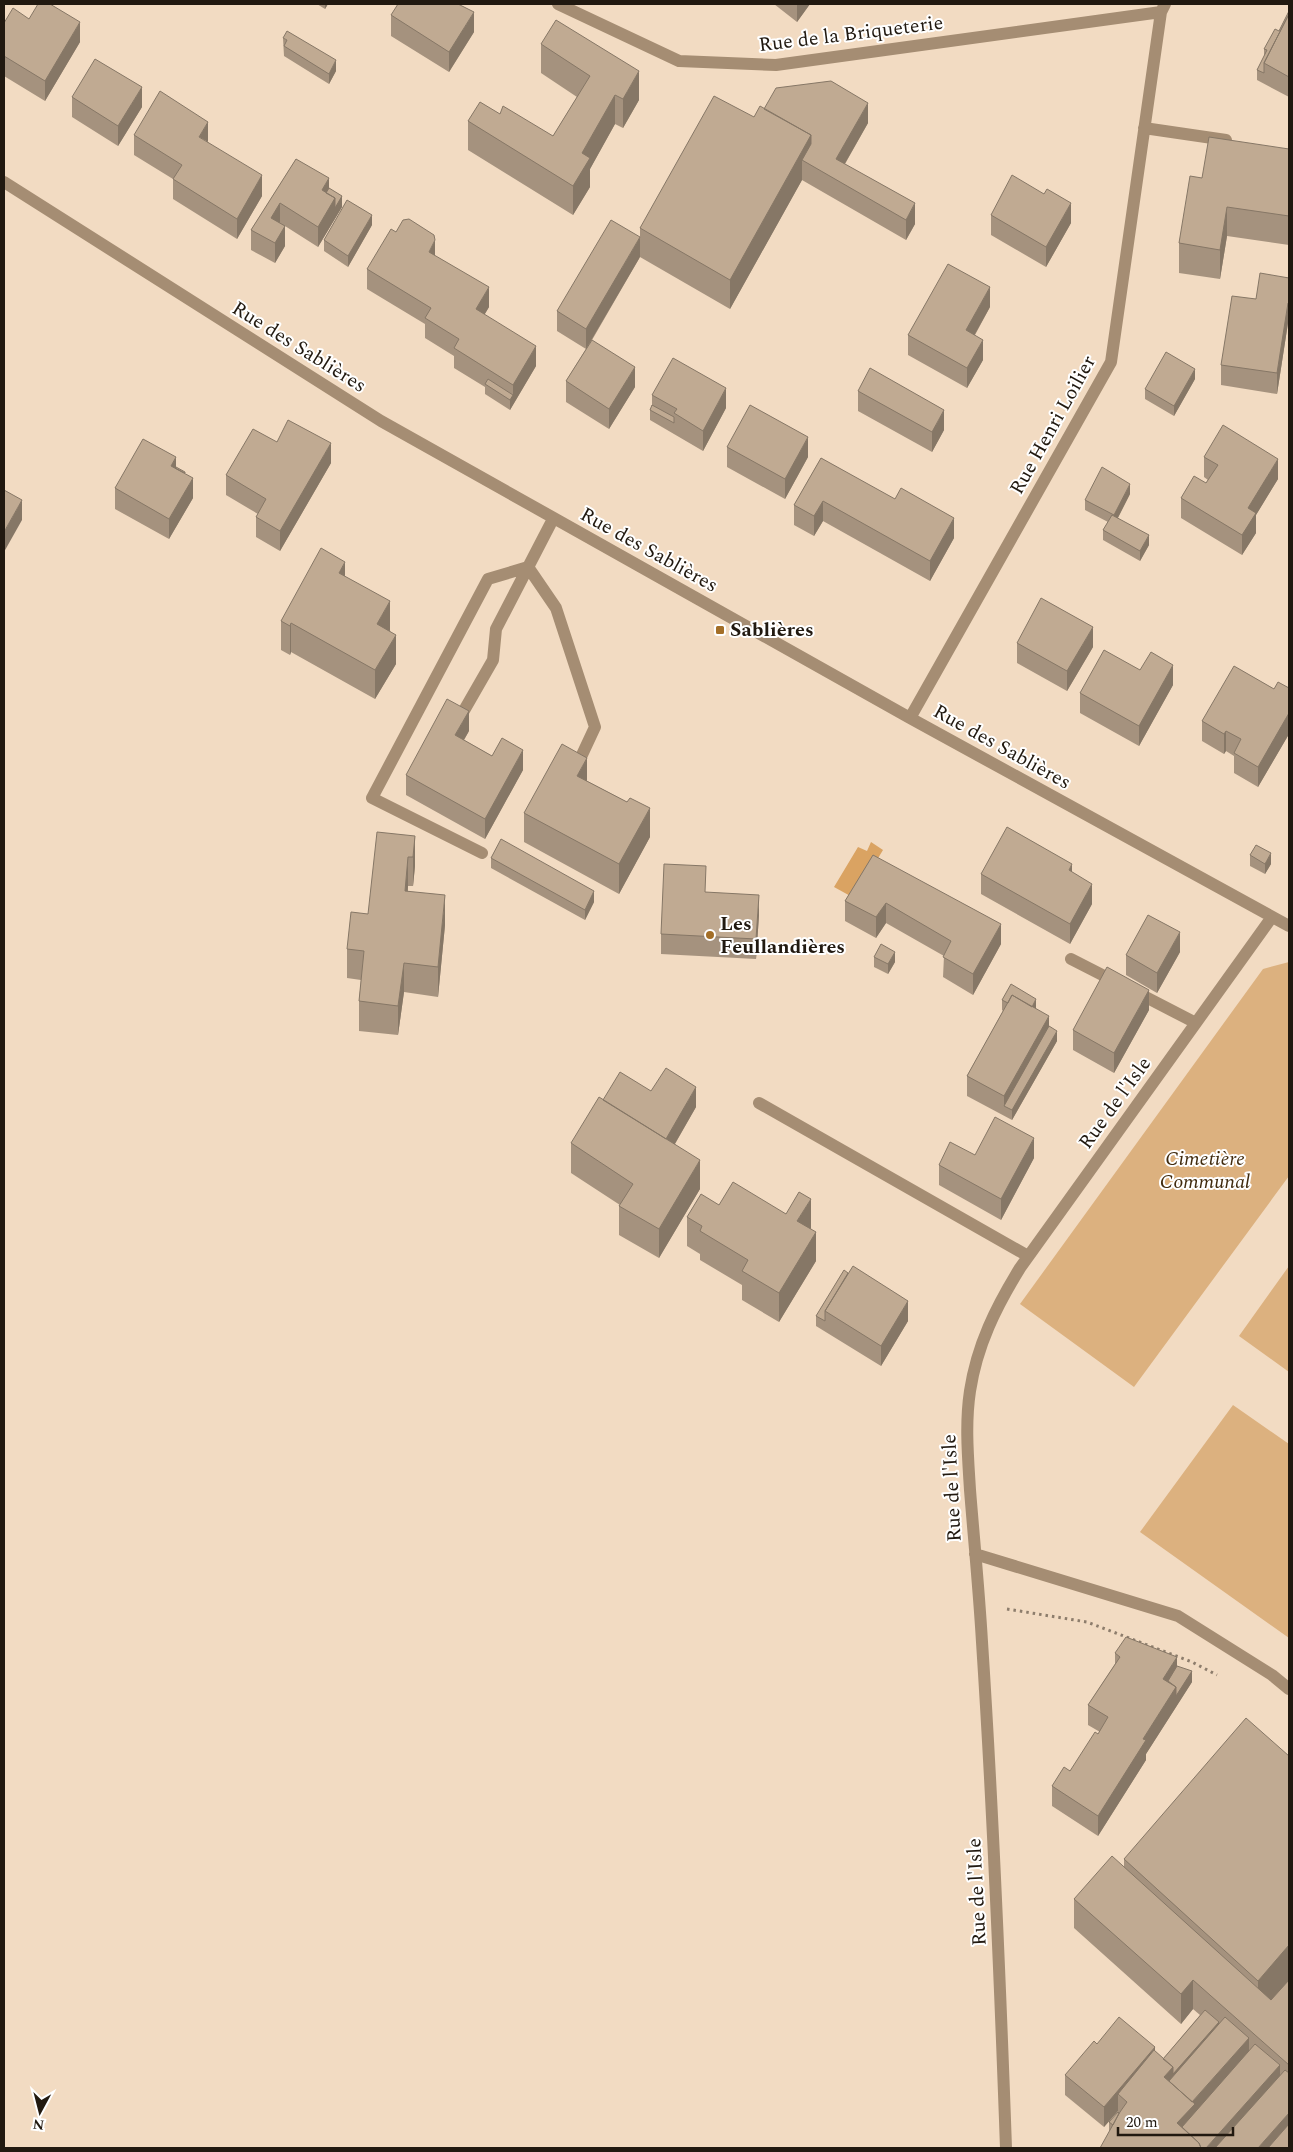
<svg xmlns="http://www.w3.org/2000/svg" width="1293" height="2152" font-family="Spectral,serif">
  <style>
    .green { fill: #dcb17f }
    .water { fill: #daa362 }
    .lines { fill: none; stroke-linecap: round; stroke-linejoin: round }
    .path { stroke: #8d7d6c; stroke-width: 3; stroke-dasharray: 2.5 4; stroke-linecap: butt }
    .minor { stroke: #a58d73; stroke-width: 12 }
    .wall { fill: #a5927e }
    .shaded-wall { fill: #867766 }
    .building { fill: #c0aa92; stroke: #867766 }
    .poi-dot { fill: #a36e27; stroke: #fff; stroke-width: 2 }
    .labels { text-anchor: middle; dominant-baseline: central; stroke-width: 4; stroke-linejoin: round; paint-order: stroke }
    .street-label { font-size: 20px; fill: #211910; stroke: #fff }
    .poi-label { font-size: 20px; font-weight: bold; fill: #211910; stroke: #fff; text-anchor: start }
    .park-label { font-size: 20px; font-style: italic; fill: #412b0e; stroke: #fff }
  </style>
  <rect width="100%" height="100%" fill="#f2dbc2"/>
  <path class="green" d="M1289,962V1176L1134,1387L1020,1304L1263,969Z
    M1289,1266V1372L1239,1336Z
    M1233,1405L1289,1444V1638L1140,1532Z"/>
  <path class="water" d="M871,842L883,850L854,898L834,887L858,847L867,851Z"/>
  <g class="lines">
    <path class="path" d="M1007,1609L1087,1622L1192,1662L1217,1675"/>
    <path class="minor" d="M558,4L679,61L776,65L1161,12
      M1144,128L1226,140
      M4,182L381,421L910,718L1289,926
      M528,567L556,608L595,727L581,757
      M462,714L493,660L496,629L553,519
      M910,718L1111,362L1161,12L1165,4
      M482,853L372,798L488,579L528,567
      M1071,959L1118,983
      M1136,992L1196,1023
      M759,1103L1028,1256
      M975,1554L1178,1616L1272,1675L1289,1689
      M1006,2148C1000,1979 993,1810 982,1642C979,1591 974,1540 970,1490C968,1457 965,1424 970,1391C977,1345 996,1307 1020,1268L1272,917"/>
  </g>
  <path class="wall" d="M317,4H328L325,9Z
    M774,4H810L797,22Z
    M1289,11V97L1257,80V70L1264,57V49L1279,31Z
    M391,15L474,32L449,72L391,36Z
    M29,19L80,42L45,101L4,76V23Z
    M283,38L336,71L329,84L284,56Z
    M541,44L639,100L623,128L615,124L590,169V187L573,215L468,150V121L500,114L553,136L577,97L541,73Z
    M72,97L142,107L118,146L72,117Z
    M764,109L868,123L845,164L915,224L906,240L802,180L730,309L640,257V228L754,117Z
    M134,135L208,142L262,196L237,239L173,199V179L134,155Z
    M1289,149V245L1227,236L1220,279L1179,273V243L1202,178Z
    M296,159L329,188L342,207L318,247L285,226V246L275,263L251,250V230Z
    M991,215L1071,223L1046,267L991,235Z
    M372,225L348,267L324,251V240Z
    M435,256L489,307L484,315L536,366L510,410L485,394V387L454,368V356L425,338V324L367,289V269Z
    M640,257L588,347L635,387L609,429L566,402V381L586,349L557,331V311Z
    M1289,278V324L1288,323L1277,394L1221,385V365L1256,299Z
    M990,307L975,335L983,360L967,388L908,355V335Z
    M1195,379L1174,416L1145,399V389Z
    M858,391L944,430L932,452L858,411Z
    M652,395L726,408L703,451L650,420V410L652,405Z
    M277,442L331,463L280,551L256,537V517L258,514L226,495V475Z
    M727,447L808,457L785,499L727,467Z
    M1204,457L1278,479L1256,515V533L1242,555L1181,518V498L1206,483L1208,480L1204,477Z
    M821,458L954,538L930,581L823,521L814,536L794,525V505Z
    M176,467L185,474L193,498L169,539L115,509V488Z
    M1130,494L1118,518L1149,545L1140,561L1103,540V530L1108,522L1085,510V500Z
    M345,576L390,630L396,664L375,699L291,652L290,655L281,650V621Z
    M1017,643L1093,647L1067,691L1017,663Z
    M1140,670L1173,685L1139,746L1080,713V693Z
    M1289,688V734L1258,787L1234,773V756L1226,751L1224,754L1202,741V721L1274,689Z
    M469,731L464,740L492,756L523,770L485,839L406,795V775Z
    M587,781L627,802L650,837L619,894L524,842V813Z
    M415,836V866L413,886H408V891L445,925L438,997L404,992L398,1035L359,1031V1001L361,980L347,978V949Z
    M873,855L1001,944L973,995L943,977L944,956L886,923L876,938L845,921V901Z
    M1250,855L1271,864L1265,874L1250,866Z
    M491,858L594,902L585,920L491,868Z
    M1072,872L1092,904L1070,944L981,894V874Z
    M706,892L759,915L756,959L661,954V934Z
    M1180,952L1157,993L1126,975V955Z
    M874,957L895,962L888,974L874,967Z
    M1002,1000L1036,1009L1049,1026L1057,1041L1012,1120L967,1096V1076L1003,1011L1002,1010Z
    M1149,1010L1114,1073L1073,1050V1030Z
    M651,1091L696,1107L675,1144L700,1189L659,1258L619,1235V1206L620,1205L571,1173V1143Z
    M975,1155L1034,1158L1001,1220L939,1185V1165Z
    M719,1205L786,1214L811,1228L816,1261L779,1322L742,1300V1285L700,1260V1254L687,1246V1217Z
    M848,1273L908,1321L881,1366L816,1326V1316Z
    M1115,1653L1177,1666L1192,1682L1146,1754V1760L1098,1836L1052,1806V1786L1069,1770H1071L1100,1732L1088,1725V1705L1115,1664Z
    M1289,1756V2148L1109,2131V2122L1118,2113V2111L1104,2127L1065,2095V2075L1097,2044L1155,2051L1163,2059L1200,2015L1193,2009L1181,2024L1074,1928V1899L1124,1867V1859Z"/>
  <path class="shaded-wall" d="M325,4H328L325,9Z
    M797,4H810L797,22Z
    M474,12V32L449,72V52Z
    M80,22V42L45,101V81Z
    M336,60V71L329,84V74Z
    M639,71V100L623,128V99Z
    M142,87V107L118,146V126Z
    M615,95V124L590,169V187L573,215V186L582,153Z
    M868,103V123L836,179V159Z
    M208,122V142L199,137Z
    M811,135V164L802,160V180L730,309V280Z
    M262,175V196L237,239V219Z
    M329,178V199L322,190Z
    M342,196V207L318,247V227L335,198Z
    M280,203V224L271,218Z
    M915,203V224L906,240V220Z
    M1071,203V223L1046,267V247Z
    M1227,207V236L1220,279V250Z
    M372,215V225L348,267V256Z
    M285,226V246L275,263V243Z
    M640,237V257L586,349V329Z
    M435,240V261L429,252Z
    M489,287V307L476,329V309Z
    M990,287V307L966,350V330Z
    M1288,303V323L1277,394V373Z
    M983,340V360L967,388V368Z
    M536,346V366L510,410V400L513,395V385Z
    M635,367V387L609,429V409Z
    M1195,369V379L1174,416V406Z
    M726,388V408L703,451V431Z
    M944,410V430L932,452V432Z
    M808,437V457L785,499V479Z
    M331,443V463L280,551V531Z
    M176,457V477L171,466Z
    M1278,459V479L1256,515V533L1242,555V535L1248,508Z
    M193,478V498L169,539V519Z
    M1130,484V494L1114,525V515Z
    M22,500V520L4,552V532Z
    M823,501V521L814,536V516Z
    M954,518V538L930,581V561Z
    M1149,535V545L1140,561V551Z
    M345,562V591L339,573Z
    M390,601V630L377,653V624Z
    M291,623V652L290,655V626Z
    M1093,627V647L1067,691V671Z
    M396,635V664L375,699V670Z
    M1173,665V685L1139,746V726Z
    M469,711V731L455,755V735Z
    M1289,713V734L1258,787V767Z
    M1226,731V751L1224,754V734Z
    M523,750V770L485,839V819Z
    M587,758V787L577,776Z
    M650,808V837L619,894V864Z
    M415,836V866L413,886V857Z
    M1271,853V864L1265,874V864Z
    M408,857V886L405,920V891Z
    M1072,864V884L1069,870Z
    M1092,884V904L1070,944V924Z
    M594,891V902L585,920V910Z
    M445,895V925L438,997V967Z
    M759,895V915L756,959V939Z
    M886,903V923L876,938V917Z
    M1001,924V944L973,995V974Z
    M1180,932V952L1157,993V973Z
    M895,952V962L888,974V964Z
    M404,963V992L398,1035V1006Z
    M1149,990V1010L1114,1073V1053Z
    M1036,999V1009L1028,1014Z
    M1049,1016V1036L1004,1106V1096Z
    M1057,1031V1041L1012,1120V1110Z
    M696,1087V1107L662,1166V1146Z
    M1034,1138V1158L1001,1220V1199Z
    M700,1160V1189L659,1258V1229Z
    M811,1199V1228L797,1250V1221Z
    M816,1232V1261L779,1322V1293Z
    M908,1301V1321L881,1366V1346Z
    M1177,1657V1677L1163,1688V1679Z
    M1192,1671V1682L1146,1754V1760L1098,1836V1816L1143,1739L1176,1687Z
    M1289,1945V1983L1258,2018V1981Z
    M1193,1980V2009L1181,2024V1994Z
    M1219,2022V2032L1164,2086V2077L1173,2067Z
    M1249,2038V2058L1187,2141L1177,2123L1188,2107Z
    M1155,2047V2067L1118,2094V2111L1104,2127V2107Z
    M1280,2065V2085L1224,2148H1206Z
    M1289,2113V2133L1276,2148H1258Z"/>
  <path class="building" d="M38,4H50L80,22L45,81L4,56V23L13,8L29,19Z
    M398,4H458L474,12L449,52L391,15Z
    M1289,11V14L1264,63V73L1257,70L1267,50L1264,49L1275,29L1279,31Z
    M1289,14V77L1264,63Z
    M556,20L639,71L623,99L615,95L582,153L590,158L573,186L468,121L480,102L500,114L503,106L553,136L590,76L541,44Z
    M287,31L336,60L329,74L284,46L287,40L283,38Z
    M95,59L142,87L118,126L72,97Z
    M831,81L868,103L836,159L915,203L906,220L802,160L811,144V135L764,109L776,88Z
    M160,91L208,122L199,137L262,175L237,219L173,179L182,165L134,135Z
    M714,96L754,117L760,106L811,135L730,280L640,228Z
    M1209,137L1289,149V216L1227,207L1220,250L1179,243L1190,176L1202,178Z
    M296,159L329,178L322,190L335,198L318,227L280,203L271,218L285,226L275,243L251,230Z
    M1012,175L1044,194L1047,189L1071,203L1046,247L991,215Z
    M329,188L342,196L335,208V198L326,193Z
    M347,200L372,215L348,256L324,240Z
    M409,219L434,235L435,240L429,252L489,287L476,309L536,346L513,385L454,348L459,339L425,318L431,308L367,269L391,229L396,232L403,220Z
    M611,220L640,237L586,329L557,311Z
    M948,264L990,287L966,330L983,340L967,368L908,335Z
    M1260,273L1289,278V303H1288L1277,373L1221,365L1232,296L1256,299Z
    M592,340L635,367L609,409L566,381Z
    M1166,352L1195,369L1174,406L1145,389Z
    M673,358L726,388L703,431L674,413L677,409L652,395Z
    M870,368L944,410L932,432L858,391Z
    M488,379L513,395L510,400L485,384Z
    M652,405L674,417V423L650,410Z
    M750,405L808,437L785,479L727,447Z
    M288,420L331,443L280,531L256,517L266,499L226,475L253,429L277,442Z
    M1223,425L1278,459L1248,508L1256,513L1242,535L1181,498L1194,476L1206,483L1218,465L1204,457Z
    M143,439L176,457L171,466L193,478L169,519L115,488Z
    M821,458L895,499L901,488L954,518L930,561L823,501L814,516L794,505Z
    M176,467L185,472V473L175,468Z
    M1102,467L1130,484L1114,515L1085,500Z
    M4,490L22,500L4,532Z
    M1112,515L1149,535L1140,551L1103,530Z
    M321,548L345,562L339,573L390,601L377,624L396,635L375,670L291,623L290,626L281,621Z
    M1041,598L1093,627L1067,671L1017,643Z
    M1104,650L1140,670L1151,652L1173,665L1139,726L1080,693Z
    M1234,666L1274,689L1278,682L1289,688V713L1258,767L1234,753L1241,739L1226,731L1224,734L1202,721Z
    M447,699L469,711L455,735L492,756L502,738L523,750L485,819L406,775Z
    M562,744L587,758L577,776L627,802L630,798L650,808L619,864L524,813Z
    M1007,827L1072,864L1069,870L1092,884L1070,924L981,874Z
    M377,832L415,836L413,857H408L405,891L445,895L438,967L404,963L398,1006L359,1001L364,951L347,949L351,912L368,914Z
    M501,839L594,891L585,910L491,858Z
    M1256,845L1271,853L1265,864L1250,855Z
    M873,855L1001,924L973,974L943,957L951,941L886,903L876,917L845,901Z
    M664,864L706,866L705,892L759,895L756,939L661,934Z
    M1148,915L1180,932L1157,973L1126,955Z
    M881,944L895,952L888,964L874,957Z
    M1107,967L1149,990L1114,1053L1073,1030Z
    M1011,984L1036,999L1032,1007L1012,995L1008,1003L1002,1000Z
    M1012,995L1049,1016L1004,1096L967,1076Z
    M1049,1026L1057,1031L1012,1110L1004,1106Z
    M666,1068L696,1087L666,1139L603,1100L620,1072L651,1091Z
    M599,1097L700,1160L659,1229L619,1206L633,1184L571,1143Z
    M995,1117L1034,1138L1001,1199L939,1165L950,1142L975,1155Z
    M733,1182L786,1214L799,1192L811,1199L797,1221L816,1232L779,1293L742,1271L748,1260L700,1231L702,1226L687,1217L701,1194L719,1205Z
    M853,1266L908,1301L881,1346L825,1311Z
    M844,1270L848,1273L825,1311V1321L816,1316Z
    M1126,1637L1177,1657L1163,1679L1176,1687L1143,1739L1146,1740L1098,1816L1052,1786L1064,1767L1070,1771L1095,1732L1098,1734L1108,1717L1088,1705L1120,1657L1115,1653Z
    M1177,1666L1192,1671L1176,1696V1687L1168,1681Z
    M1246,1718L1289,1756V1945L1258,1981L1124,1859Z
    M1112,1856L1271,2000L1289,1980V2065L1193,1980L1181,1994L1074,1899Z
    M1205,2010L1219,2022L1173,2074V2067L1163,2059Z
    M1119,2017L1155,2047L1104,2107L1065,2075L1094,2041L1097,2044Z
    M1225,2017L1249,2038L1192,2102L1169,2081Z
    M1255,2044L1280,2065L1206,2148H1201L1199,2143L1182,2127Z
    M1154,2050L1173,2067L1164,2077L1195,2104L1177,2123L1199,2143L1201,2148H1100L1120,2112L1127,2102L1118,2094Z
    M1285,2070L1289,2073V2113L1258,2148H1215Z
    M1118,2112L1119,2113L1113,2125L1109,2122Z
    M1289,2124V2148H1268Z"/>
  <g class="poi-dot">
    <rect x="715" y="625" width="10" height="10" rx="2.5"/>
    <circle cx="710" cy="935" r="5"/>
  </g>
  <g class="labels">
    <g class="street-label">
      <text transform="translate(851 34) rotate(-7)">Rue de la Briqueterie</text>
      <text transform="translate(299 347) rotate(32)">Rue des Sablières</text>
      <text transform="translate(1053 425) rotate(-61)">Rue Henri Loilier</text>
      <text transform="translate(649 550) rotate(29)">Rue des Sablières</text>
      <text transform="translate(1002 747) rotate(29)">Rue des Sablières</text>
      <text transform="translate(1115 1103) rotate(-54)">Rue de l'Isle</text>
      <text transform="translate(952 1488) rotate(-93)">Rue de l'Isle</text>
      <text transform="translate(977 1892) rotate(-93)">Rue de l'Isle</text>
    </g>
    <g class="poi-label">
      <text x="730" y="630">Sablières</text>
      <text x="720" y="924">Les<tspan x="720" dy="23">Feullandières</tspan></text>
    </g>
    <g class="park-label">
      <text x="1205" y="1159">Cimetière<tspan x="1205" dy="23">Communal</tspan></text>
    </g>
  </g>
  <rect width="1293" height="2152" fill="none" stroke="#211910" stroke-width="10"/>
  <g transform="translate(40 2112) rotate(187)" stroke="#ffffff" stroke-width="4" paint-order="stroke">
  <path d="M0-4L9 19L0 12L-9 19Z" fill="#211910"/>
  <text y="-8" font-size="14" font-weight="bold" text-anchor="middle" fill="#211910">N</text>
  </g>
  <path d="M1118 2127v8h115v-8" fill="none" stroke="#211910" stroke-width="2.5"/>
  <text x="1126" y="2127" font-size="15" fill="#211910" stroke="#ffffff" stroke-width="4" paint-order="stroke">20 m</text>
</svg>
